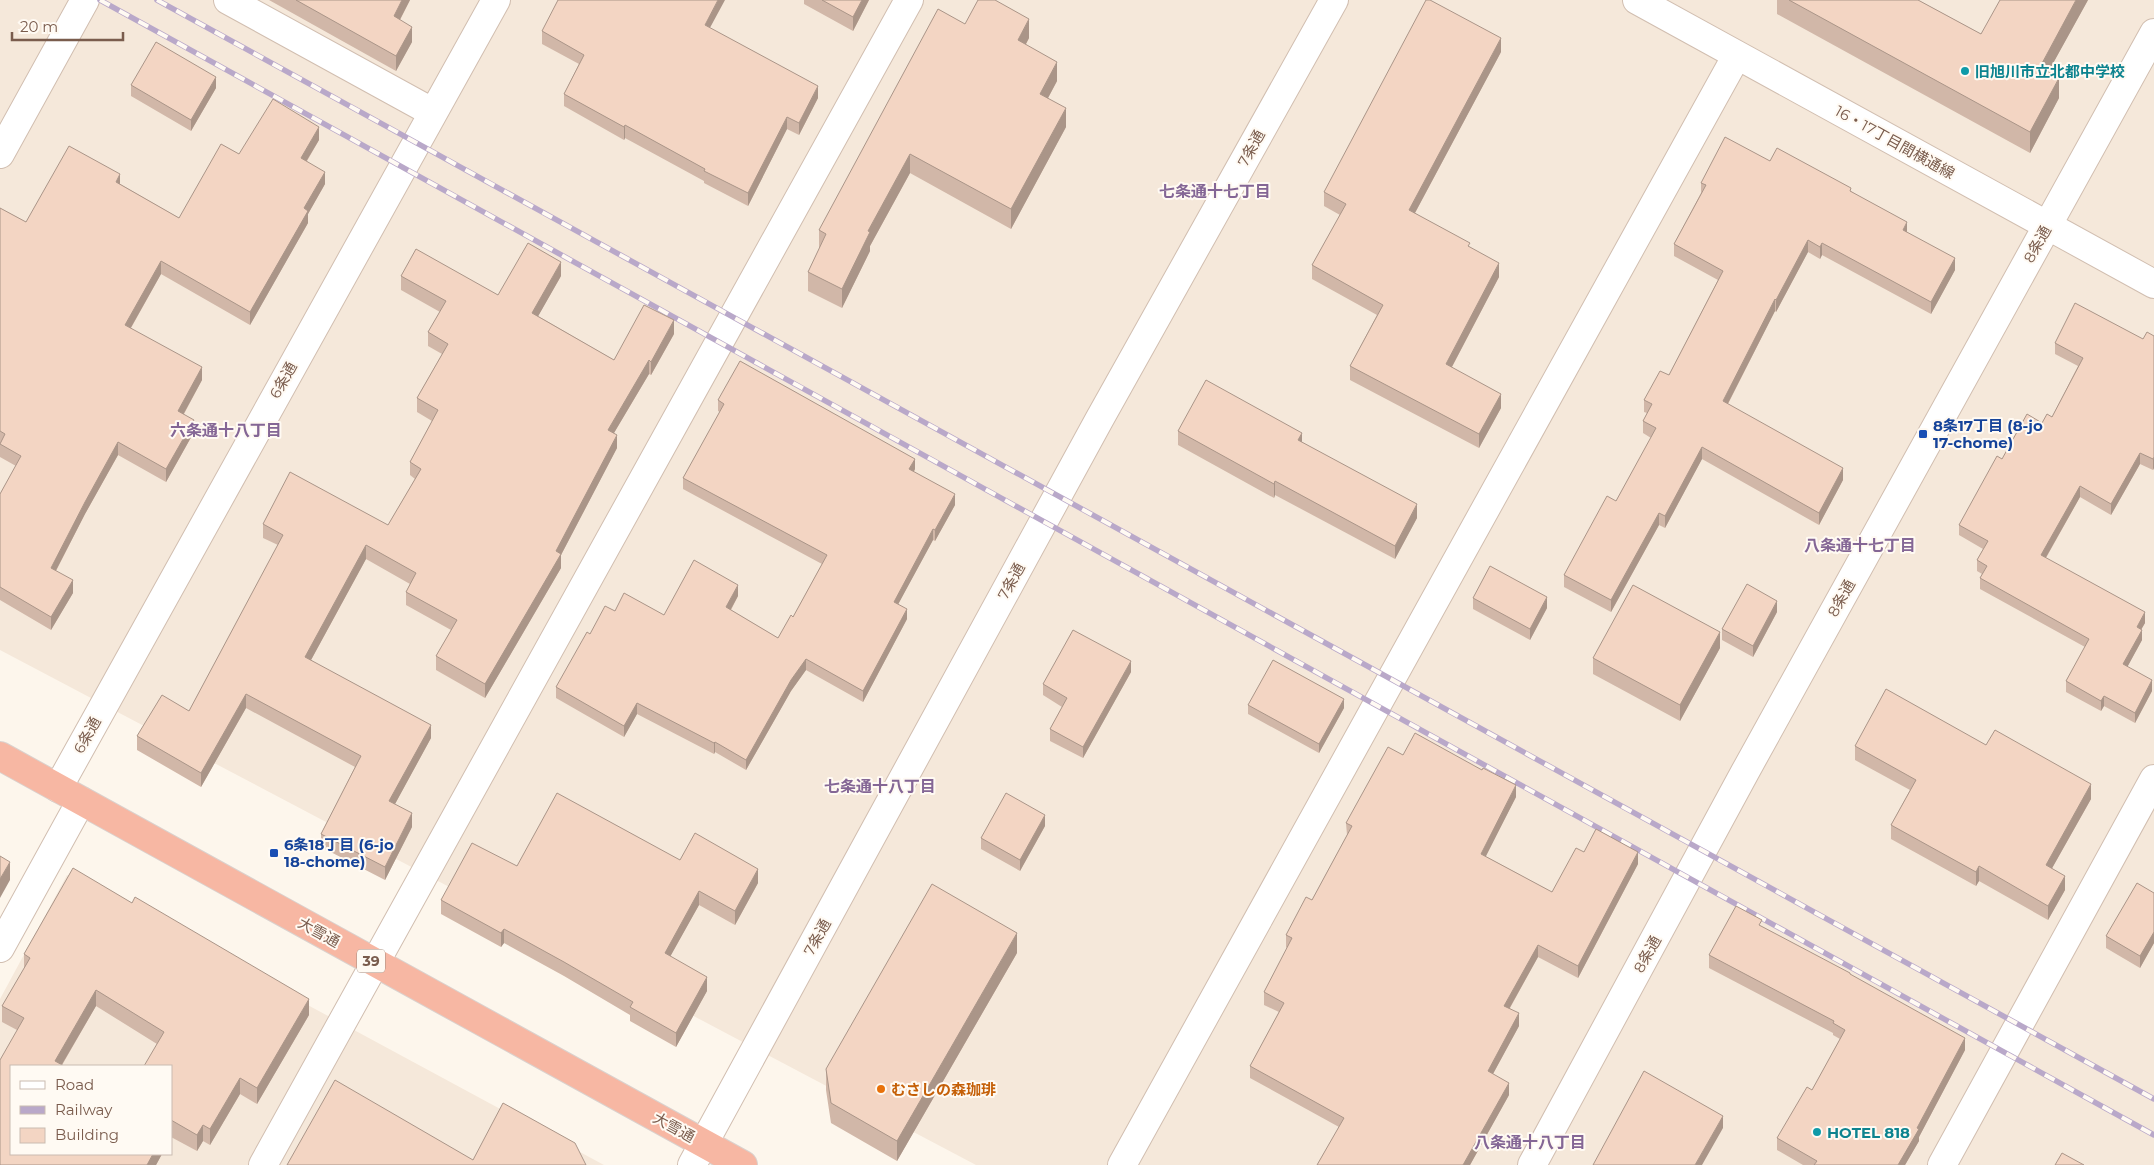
<svg xmlns="http://www.w3.org/2000/svg" width="2154" height="1165" font-family="Montserrat,'Noto Sans JP',sans-serif">
  <style>
    .residential { fill: #f5e8da; fill-rule: evenodd }
    .lines { fill: none; stroke-linecap: round; stroke-linejoin: round }
    .minor-casing { stroke: #d1beb0; stroke-width: 30 }
    .highway-casing { stroke: #dad1cd; stroke-width: 30 }
    .minor { stroke: #fff; stroke-width: 28 }
    .highway { stroke: #f7b7a3; stroke-width: 28 }
    .rail-casing { stroke: #b9a8c9; stroke-width: 5.5 }
    .rail { stroke: #fffaf3; stroke-width: 4; stroke-dasharray: 11; stroke-linecap: butt }
    .wall { fill: #d1b7a8 }
    .shaded-wall { fill: #aa9588 }
    .building { fill: #f3d5c3; stroke: #aa9588 }
    .culture-dot { fill: #0f9aa8; stroke: #fffaf3; stroke-width: 2 }
    .transit-dot { fill: #1a4fb4; stroke: #fffaf3; stroke-width: 2 }
    .food-dot { fill: #e8710a; stroke: #fffaf3; stroke-width: 2 }
    .labels { text-anchor: middle; dominant-baseline: central; stroke-width: 4; stroke-linejoin: round; paint-order: stroke }
    .shield { fill: #fffaf3; stroke: #a28b7f; stroke-width: 1 }
    .shield-label { font-size: 14px; font-weight: bold; fill: #7a5c4d }
    .culture-label { font-size: 15px; font-weight: bold; fill: #0d838f; stroke: #fffaf3; text-anchor: start }
    .street-label { font-size: 15px; fill: #7a5c4d; stroke: #fffaf3 }
    .transit-label { font-size: 15px; font-weight: bold; fill: #164399; stroke: #fffaf3; text-anchor: start }
    .food-label { font-size: 15px; font-weight: bold; fill: #c56008; stroke: #fffaf3; text-anchor: start }
    .neighbourhood-label { font-size: 16px; font-weight: bold; fill: #846695; stroke: #fffaf3 }
  </style>
  <rect width="100%" height="100%" fill="#fdf6ec"/>
  <path class="residential" d="M0,0H2154V1165H976L0,650Z
    M67,875L604,1165H0V999ZM11,1066H171V1154H11Z"/>
  <g class="lines">
    <g class="minor-casing">
      <path id="minor" d="M228,0L432,112
        M1637,0L2154,284
        M0,154L85,0
        M58,788L496,0
        M0,948L81,801
        M263,1165L909,0
        M692,1165L1099,420L1334,0
        M1122,1165L1737,55
        M1532,1165L1745,772L2154,33
        M1942,1165L2154,779"/>
    </g>
    <g class="highway-casing">
      <path id="highway" d="M0,756L743,1165"/>
    </g>
    <use href="#minor" class="minor"/>
    <use href="#highway" class="highway"/>
    <g class="rail-casing">
      <path id="rail" d="M100,0L2154,1135
        M157,0L2154,1099"/>
    </g>
    <use href="#rail" class="rail"/>
  </g>
  <path class="wall" d="M269,0H410L400,20L412,42L396,71Z
    M804,0H869L853,31L804,4Z
    M1777,0H1918L1981,34L2088,0L2048,72L2059,98L2030,153L1777,14Z
    M965,24L1029,38L1026,44L1057,81L1048,98L1066,127L1011,229L910,173L870,246V251L842,308L808,291V272L819,249V230Z
    M710,28L818,98L799,135L787,129L748,206L704,183V181L625,138L624,140L564,106V94L579,64L542,44V31Z
    M1501,52L1415,213L1470,247L1499,277L1452,367L1501,408L1479,448L1350,380V366L1377,315L1312,279V265L1340,215L1324,206V192Z
    M131,85L216,88L191,131L131,96Z
    M319,140L307,161L325,184L308,214V223L250,325L161,274L131,328L202,380L184,414L194,432L166,482L118,455L85,514L56,571L73,593L51,630L0,600V494L16,466L0,457V208L26,222L120,184L179,218L239,154Z
    M1770,161L1851,191L1907,232L1955,270L1931,314L1822,255L1820,259L1808,252L1776,312L1775,311L1728,404L1843,480L1819,525L1702,459L1665,528L1659,525L1611,612L1564,587V575L1616,501L1651,438L1643,433V421L1647,413L1644,412V400L1669,375L1718,280L1674,256V244L1701,193V183Z
    M401,276L498,295L561,276L538,316L614,360L674,334L651,375L649,374L614,433L617,448L561,555V568L485,698L436,670V656L451,630L406,605V592L410,584L366,559L311,660L431,738L395,804L412,827L385,880L321,847V834L355,767L246,708L201,787L137,750V736L189,711L278,545L263,538V524L388,525L415,479L410,475V462L432,421L417,412V398L442,354L428,346V332L440,312L401,290Z
    M2154,336V468L2153,470L2140,464L2111,515L2080,497L2046,558L2145,623L2141,629L2142,640L2127,667L2152,691L2135,723L2104,706L2101,711L2066,692V681L2085,647L1980,589V578L1982,574L1977,571V560L1983,549L1959,535V525L2002,459L2042,423L2052,417L2078,366L2055,354V343L2143,339Z
    M718,400L915,469L914,472L955,505L935,541L933,540L898,604L907,619L863,702L806,670L791,691L746,770L715,752L714,754L637,714L624,737L556,698V687L590,634L615,611L664,615L738,596L731,610L778,638L793,617L822,564L683,489V478L720,412L718,411Z
    M1178,431L1302,442L1417,518L1395,559L1275,495L1274,498L1178,445Z
    M1473,598L1547,608L1530,640L1473,609Z
    M1777,612L1753,657L1722,640V629Z
    M1720,648L1680,721L1593,674V658Z
    M1131,672L1083,758L1050,741V729L1062,707L1043,695V684Z
    M1248,705L1344,708L1319,753L1248,714Z
    M1986,745L2091,799L2052,868L2065,890L2048,920L1979,881L1976,886L1891,839V825L1910,790L1855,760V746Z
    M1403,755L1516,797L1485,856L1552,892L1584,852L1638,864L1578,978L1538,957L1510,1008L1519,1026L1493,1074L1509,1095L1470,1165H1317L1339,1127L1250,1078V1066L1279,1012L1264,1005V992L1287,948L1286,947V935L1312,900L1347,835L1346,823Z
    M1045,826L1020,871L981,849V838Z
    M680,860L758,883L735,925L699,905L670,956L707,991L676,1047L630,1021V1015L564,976L504,943L501,947L441,914V900L517,866Z
    M2154,893V943L2140,968L2106,948V936Z
    M1762,927L1850,975L1965,1050L1919,1137V1141L1905,1165H1803L1777,1150V1138L1812,1090L1840,1039L1833,1035V1033L1709,968V955Z
    M1017,953L897,1161L831,1123L826,1090V1069Z
    M24,954L309,1015L257,1104L240,1094L210,1145L203,1141L197,1151L171,1137V1066L157,1044L96,1006L11,1154H162L156,1165H0L17,1030L2,1022V1006L24,969Z"/>
  <path class="shaded-wall" d="M402,0H410L394,31V16Z
    M718,0H725L705,37V25Z
    M862,0H869L853,31V17Z
    M2076,0H2088L2040,87V67Z
    M1029,19V38L1018,59V40Z
    M412,27V42L396,71V56Z
    M1501,38V52L1409,224V210Z
    M1057,62V81L1040,113V94Z
    M216,77V88L191,131V120Z
    M2059,78V98L2030,153V132Z
    M818,86V98L799,135V123Z
    M1066,108V127L1011,229V209Z
    M787,117V129L748,206V193Z
    M625,125V138L624,140V127Z
    M319,127V140L301,170V158Z
    M910,154V173L870,246V251L842,308V289L868,231Z
    M325,172V184L308,214V223L250,325V312L304,208Z
    M120,174V187L116,182Z
    M1907,222V234L1903,230Z
    M1808,240V252L1776,312V300Z
    M1822,243V255L1820,259V247Z
    M1955,258V270L1931,314V302Z
    M161,261V274L125,338V325Z
    M561,262V276L532,327V313Z
    M1499,263V277L1446,378V364Z
    M1775,299V311L1723,413V401Z
    M674,320V334L651,375V362Z
    M649,360V374L608,443V430Z
    M202,367V380L178,424V411Z
    M1501,394V408L1479,448V434Z
    M194,420V432L166,482V469Z
    M1302,433V447L1298,440Z
    M617,435V448L561,555V568L485,698V684Z
    M118,442V455L85,514L51,580V568L85,502Z
    M1702,447V459L1665,528V516Z
    M2140,453V464L2111,515V504Z
    M2154,457V468L2153,470V459Z
    M915,459V469L909,480V469Z
    M1843,468V480L1819,525V513Z
    M1275,481V495L1274,498V484Z
    M2080,486V497L2041,566V555Z
    M955,494V505L935,541V530Z
    M1417,504V518L1395,559V546Z
    M1659,513V525L1611,612V600Z
    M933,529V540L894,612V602Z
    M366,545V559L305,671V657Z
    M73,580V593L51,630V617Z
    M738,585V596L726,618V607Z
    M1547,597V608L1530,640V629Z
    M1777,601V612L1753,657V646Z
    M907,609V619L863,702V691Z
    M2145,612V623L2137,637V627Z
    M2142,630V640L2123,675V664Z
    M1720,632V648L1680,721V705Z
    M806,659V670L791,691L746,770V760L791,680Z
    M1131,661V672L1083,758V747Z
    M2152,680V691L2135,723V713Z
    M246,694V708L201,787V773Z
    M2104,696V706L2101,711V701Z
    M1344,699V708L1319,753V744Z
    M637,703V714L624,737V726Z
    M431,725V738L389,815V801Z
    M715,742V752L714,754V743Z
    M2091,784V799L2046,879V865Z
    M1516,785V797L1481,866V854Z
    M412,813V827L385,880V867Z
    M1045,815V826L1020,871V860Z
    M1638,852V864L1578,978V966Z
    M10,862V880L0,898V879Z
    M1979,866V881L1976,886V872Z
    M758,869V883L735,925V911Z
    M2065,876V890L2048,920V906Z
    M699,891V905L665,966V953Z
    M504,929V943L501,947V933Z
    M2154,932V943L2140,968V956Z
    M1017,933V953L897,1161V1141Z
    M1538,945V957L1504,1018V1006Z
    M707,977V991L676,1047V1033Z
    M96,990V1006L61,1066L55,1061Z
    M309,999V1015L257,1104V1088Z
    M1519,1013V1026L1488,1083V1071Z
    M1965,1038V1050L1919,1137V1141L1905,1165H1898L1917,1128Z
    M240,1078V1094L210,1145V1129Z
    M1509,1083V1095L1470,1165H1463Z
    M1723,1116V1128L1702,1165H1695Z
    M203,1125V1141L197,1151V1135Z
    M153,1154H162L156,1165H147Z"/>
  <path class="building" d="M296,0H402L394,16L412,27L396,56Z
    M558,0H718L705,25L818,86L799,123L787,117L748,193L704,171L705,169L625,125L624,127L564,94L584,55L542,31Z
    M822,0H862L853,17Z
    M978,0H995L1029,19L1018,40L1057,62L1040,94L1066,108L1011,209L910,154L868,231L870,232L842,289L808,272L826,234L819,230L938,9L965,24Z
    M1426,0H1430L1501,38L1409,210L1470,243L1468,246L1499,263L1446,364L1501,394L1479,434L1350,366L1383,305L1312,265L1346,204L1324,192Z
    M1789,0H1918L1981,34L2000,0H2076L2040,67L2059,78L2030,132Z
    M156,42L216,77L191,120L131,85Z
    M273,99L319,127L301,158L325,172L304,208L308,211L250,312L161,261L125,325L202,367L178,411L194,420L166,469L118,442L85,502L51,568L73,580L51,617L0,587V494L21,456L0,444L5,434L0,431V208L26,222L69,146L120,174L116,182L179,218L221,144L239,154Z
    M1725,137L1770,161L1777,148L1851,188L1850,191L1907,222L1903,230L1955,258L1931,302L1822,243L1820,247L1808,240L1776,300L1775,299L1723,401L1843,468L1819,513L1702,447L1665,516L1659,513L1611,600L1564,575L1607,496L1616,501L1656,428L1643,421L1652,404L1644,400L1660,371L1669,375L1723,271L1674,244L1706,185L1701,183Z
    M528,243L561,262L532,313L614,360L644,305L674,320L651,362L649,360L608,430L617,435L556,551L561,554L485,684L436,656L457,620L406,592L416,573L366,545L305,657L431,725L389,801L412,813L385,867L321,834L361,756L246,694L201,773L137,736L162,695L189,711L283,535L263,524L290,472L388,525L421,469L410,462L438,410L417,398L448,344L428,332L446,301L401,276L416,249L498,295Z
    M2075,303L2143,339L2147,332L2154,336V457L2153,459L2140,453L2111,504L2080,486L2041,555L2145,612L2137,627L2142,630L2123,664L2152,680L2135,713L2104,696L2101,701L2066,681L2089,639L1980,578L1987,566L1977,560L1988,541L1959,525L1997,456L2002,459L2027,414L2042,423L2047,414L2052,417L2083,358L2055,343Z
    M740,361L915,459L909,469L955,494L935,530L933,529L894,602L907,609L863,691L806,659L791,680L746,760L715,742L714,743L637,703L624,726L556,687L587,632L590,634L605,606L615,611L624,593L664,615L694,560L738,585L726,607L778,638L791,615L793,617L827,555L683,478L724,404L718,400Z
    M1206,380L1302,433L1298,440L1417,504L1395,546L1275,481L1274,484L1178,431Z
    M1490,566L1547,597L1530,629L1473,598Z
    M1747,584L1777,601L1753,646L1722,629Z
    M1633,585L1720,632L1680,705L1593,658Z
    M1073,630L1131,661L1083,747L1050,729L1067,698L1043,684Z
    M1273,660L1344,699L1319,744L1248,705Z
    M1886,689L1986,745L1995,730L2091,784L2046,865L2065,876L2048,906L1979,866L1976,872L1891,825L1916,780L1855,746Z
    M1415,733L1482,770L1483,768L1516,785L1481,854L1552,892L1576,848L1584,852L1596,829L1638,852L1578,966L1538,945L1504,1006L1519,1013L1488,1071L1509,1083L1463,1165H1317L1344,1118L1250,1066L1284,1003L1264,992L1292,938L1286,935L1306,897L1312,900L1352,826L1346,823L1388,747L1403,755Z
    M557,793L680,860L695,833L758,869L735,911L699,891L665,953L707,977L676,1033L630,1007L633,1002L564,962L504,929L501,933L441,900L472,843L517,866Z
    M1006,793L1045,815L1020,860L981,838Z
    M0,856L10,862L0,879Z
    M73,868L132,903L135,897L309,999L257,1088L240,1078L210,1129L203,1125L197,1135L171,1120V1066H144L164,1032L96,990L55,1061L64,1066H11V1154H153L147,1165H0V1060L24,1018L2,1006L30,958L24,954Z
    M2137,883L2154,893V932L2140,956L2106,936Z
    M932,884L1017,933L897,1141L831,1103L826,1069Z
    M1736,906L1762,920L1759,925L1850,973V974L1965,1038L1917,1128L1919,1129L1898,1165H1814L1817,1161L1777,1138L1807,1087L1812,1090L1845,1030L1833,1023L1834,1021L1709,955Z
    M1644,1071L1723,1116L1695,1165H1593Z
    M335,1080L473,1160L503,1103L575,1143L586,1165H287Z
    M2062,1153L2084,1165H2055Z"/>
  <g class="culture-dot">
    <circle cx="1965" cy="71" r="5"/>
    <circle cx="1817" cy="1132" r="5"/>
  </g>
  <g class="transit-dot">
    <rect x="1918" y="429" width="10" height="10" rx="2.5"/>
    <rect x="269" y="848" width="10" height="10" rx="2.5"/>
  </g>
  <circle class="food-dot" cx="881" cy="1089" r="5"/>
  <g class="labels">
    <rect class="shield" x="357" y="949.5" width="28" height="23" rx="4"/>
    <g class="shield-label">
      <text x="371" y="961">39</text>
    </g>
    <g class="culture-label">
      <text x="1975" y="71">旧旭川市立北都中学校</text>
      <text x="1827" y="1132">HOTEL 818</text>
    </g>
    <g class="street-label">
      <text transform="translate(1895 142) rotate(29)">16・17丁目間横通線</text>
      <text transform="translate(1251 148) rotate(-61)">7条通</text>
      <text transform="translate(2037 244) rotate(-61)">8条通</text>
      <text transform="translate(283 380) rotate(-61)">6条通</text>
      <text transform="translate(1011 581) rotate(-61)">7条通</text>
      <text transform="translate(1841 598) rotate(-61)">8条通</text>
      <text transform="translate(87 735) rotate(-61)">6条通</text>
      <text transform="translate(319 932) rotate(29)">大雪通</text>
      <text transform="translate(817 937) rotate(-61)">7条通</text>
      <text transform="translate(1647 954) rotate(-61)">8条通</text>
      <text transform="translate(674 1127) rotate(29)">大雪通</text>
    </g>
    <g class="transit-label">
      <text x="1933" y="425">8条17丁目 (8-jo<tspan x="1933" dy="17">17-chome)</tspan></text>
      <text x="284" y="844">6条18丁目 (6-jo<tspan x="284" dy="17">18-chome)</tspan></text>
    </g>
    <g class="food-label">
      <text x="891" y="1089">むさしの森珈琲</text>
    </g>
    <g class="neighbourhood-label">
      <text x="1215" y="191">七条通十七丁目</text>
      <text x="226" y="430">六条通十八丁目</text>
      <text x="1860" y="545">八条通十七丁目</text>
      <text x="880" y="786">七条通十八丁目</text>
      <text x="1530" y="1142">八条通十八丁目</text>
    </g>
  </g>
  <rect x="10" y="1065" width="162" height="90" fill="#fffaf3" stroke="#cabbb1"/>
  <rect x="20" y="1081" width="25" height="8" fill="#ffffff" stroke="#cabbb1"/>
  <text x="55" y="1090" font-size="15" fill="#7a5c4d">Road</text>
  <rect x="20" y="1106" width="25" height="8" fill="#b9a8c9" stroke="#cabbb1"/>
  <text x="55" y="1115" font-size="15" fill="#7a5c4d">Railway</text>
  <rect x="20" y="1128" width="25" height="15" fill="#f3d5c3" stroke="#cabbb1"/>
  <text x="55" y="1140" font-size="15" fill="#7a5c4d">Building</text>
  <path d="M12 32v8h111v-8" fill="none" stroke="#7a5c4d" stroke-width="2.5"/>
  <text x="20" y="32" font-size="15" fill="#7a5c4d" stroke="#fffaf3" stroke-width="4" paint-order="stroke">20 m</text>
</svg>
